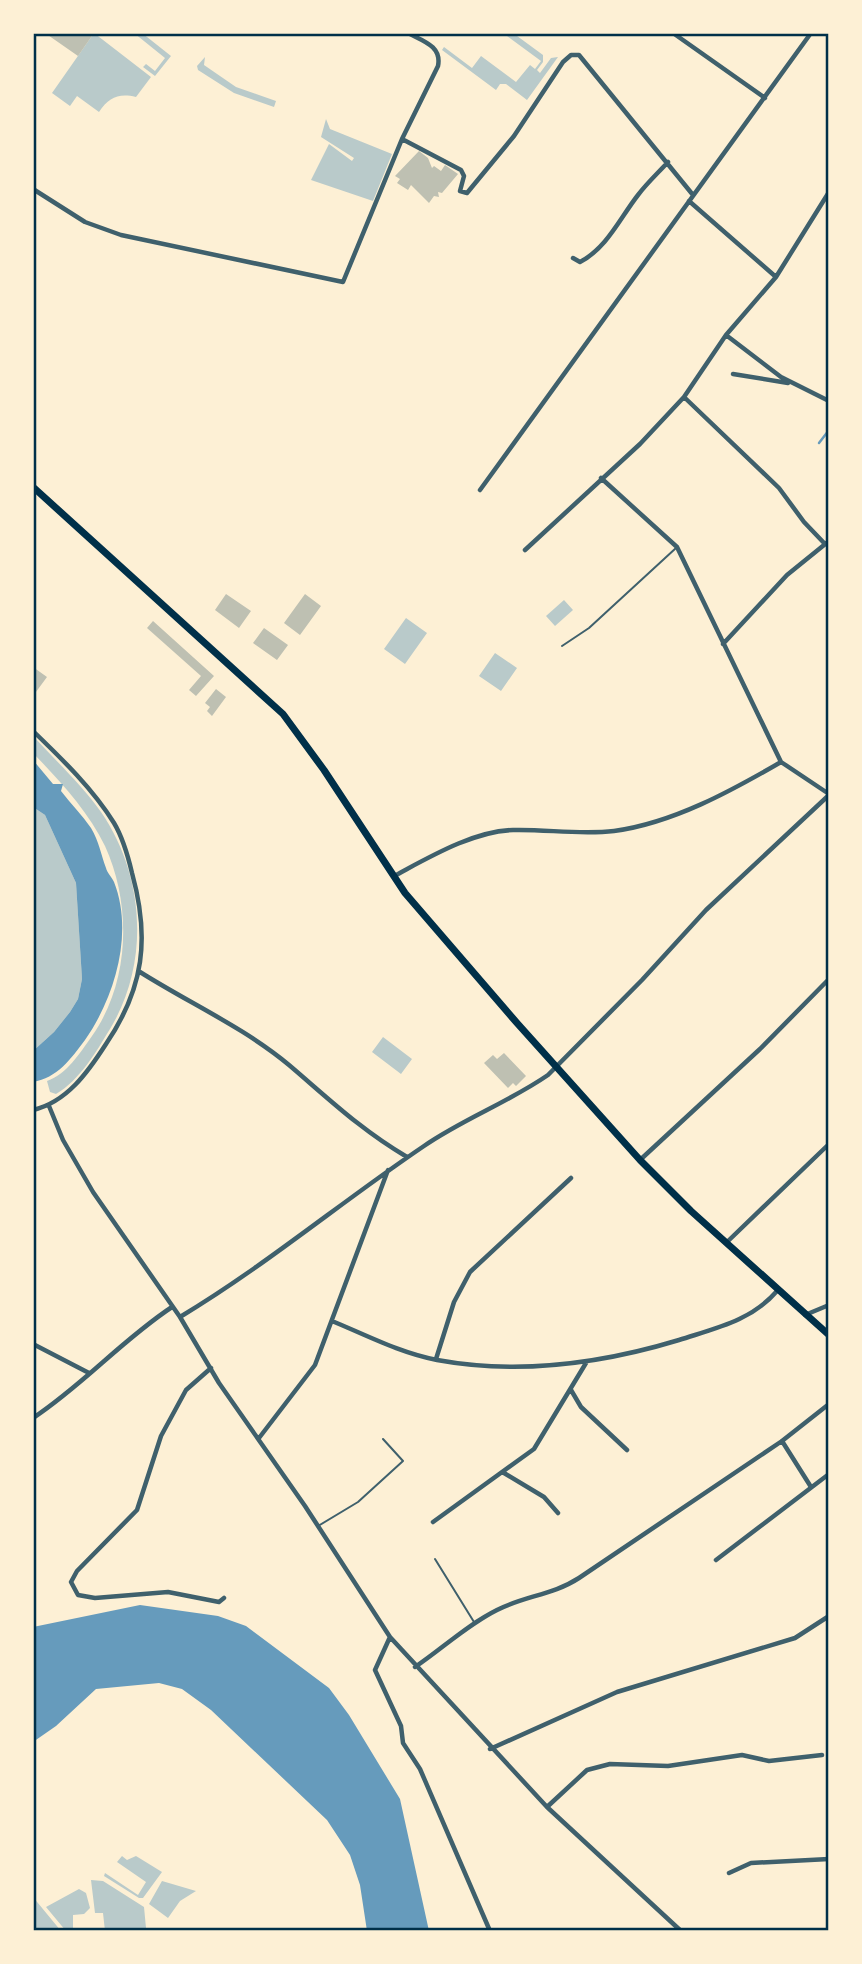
<svg xmlns="http://www.w3.org/2000/svg" width="862" height="1964" font-family="'Golos Text',sans-serif">
  <style>
    .green { fill: #b9caca }
    .water { fill: #669bbc }
    .lines { fill: none; stroke-linecap: round; stroke-linejoin: round }
    .stream { stroke: #669bbc; stroke-width: 2.5 }
    .building { fill: #bec0b2 }
    .service { stroke: #3f606c; stroke-width: 2 }
    .minor { stroke: #3f606c; stroke-width: 4.5 }
    .trunk { stroke: #003049; stroke-width: 7 }
    .neatline { fill: none; stroke: #003049; stroke-width: 2.5 }
  </style>
  <rect width="100%" height="100%" fill="#fdf0d5"/>
  <path class="green" d="M94,33L151,77L136,97C119,93 109,97 99,112L77,96L70,106L52,93Z
    M134,33H142L171,56L155,76L143,67L146,64L155,71L165,58Z
    M513,33L543,55V62L537,70L540,73L551,58L558,57L527,100L506,84H500L496,90L442,50L444,47L472,68L481,56L516,82L530,65L535,69L541,61L507,36Z
    M205,57L204,65L236,87L276,101L274,107L234,93L198,70L197,66Z
    M326,119L330,129L392,154L373,201L311,180L329,144L352,161L354,158L321,137Z
    M564,600L573,610L555,626L546,616Z
    M406,618L427,633L405,664L384,649Z
    M495,653L517,668L501,691L479,676Z
    M33,736C56,761 82,785 101,812C145,876 150,963 110,1029C96,1052 80,1080 56,1094L50,1092L47,1081C67,1074 80,1053 92,1036C130,982 132,905 105,846C88,811 60,781 33,753Z
    M33,807L45,815L76,883L82,979L78,999L70,1012L54,1032L33,1051Z
    M383,1037L412,1059L401,1074L372,1052Z
    M122,1856L127,1860L136,1856L162,1872L143,1898H139L104,1876L105,1873L138,1895L146,1882L117,1862Z
    M91,1880L103,1881L144,1907L146,1928L105,1931L103,1913H95Z
    M162,1881L196,1891L180,1901L168,1918L149,1904Z
    M79,1889L86,1893L90,1908L84,1914L73,1915V1931H66L46,1907Z
    M33,1897L61,1931H33Z"/>
  <path class="water" d="M33,760L53,784H63L61,791C71,804 82,815 91,828C99,841 101,855 106,868C107,873 112,877 114,882C134,933 115,997 85,1040C71,1059 57,1078 33,1082V1051L54,1032L70,1012L78,999L82,979L76,883L45,815L33,807Z
    M140,1605L218,1616L246,1626L329,1688L349,1715L400,1799L429,1931H367L360,1885L350,1855L327,1820L211,1710L182,1689L159,1683L96,1689L56,1726L33,1742V1627Z"/>
  <g class="lines">
    <path class="stream" d="M819,443L829,430"/>
  </g>
  <path class="building" d="M45,33H94L78,56Z
    M419,151L428,158L432,168L434,166L441,171L445,165L458,174L442,193L438,192L439,197L434,196L429,203L411,185L408,190L397,183L400,179L395,176Z
    M226,594L251,611L239,628L215,610Z
    M305,594L321,606L300,635L284,623Z
    M153,621L214,676L196,696L189,690L201,676L147,628Z
    M264,628L288,645L277,660L253,643Z
    M33,667L47,677L33,696Z
    M216,689L226,697L212,716L207,711L210,707L205,703Z
    M504,1053L526,1076L516,1086L513,1083L508,1088L484,1063L493,1055L497,1059Z"/>
  <g class="lines">
    <path class="service" d="M562,646L589,628L676,548
      M318,1526L358,1502L403,1461L383,1439
      M435,1559L474,1622"/>
    <path class="minor" d="M673,33L765,98
      M402,139L461,170L464,176L460,191L467,193L514,136L563,62L571,55H579L693,195
      M33,189L85,222L121,235L343,282L402,139L438,66C442,46 423,41 408,33
      M689,201L776,277
      M573,258L580,262C607,248 620,218 638,195C647,183 658,173 668,162
      M726,335L781,377L829,401
      M733,374L788,383
      M684,397L779,488L804,522L825,544
      M601,478L677,547L781,762L829,794
      M480,490L811,33
      M525,550L640,444L684,397L726,335L776,277L829,192
      M723,644L787,575L829,541
      M33,731C62,759 93,789 114,823C123,838 128,856 132,873C150,938 144,988 106,1044C88,1072 67,1102 33,1110
      M394,876C428,858 473,831 513,830C546,829 579,835 614,831C673,823 731,791 781,762
      M140,972C189,1003 245,1028 289,1065C329,1099 361,1130 407,1157
      M49,1106L63,1140L93,1192L180,1317L219,1383L305,1506L390,1637L547,1807L681,1931
      M640,1160L760,1049L829,979
      M726,1243L829,1144
      M805,1315L829,1305
      M180,1317C265,1266 341,1202 424,1146C463,1119 509,1102 548,1075L642,980L706,910L829,795
      M332,1321C366,1335 400,1353 437,1360C519,1375 600,1364 679,1340C716,1328 751,1321 777,1291
      M33,1344L89,1373
      M436,1359L454,1302L470,1272L571,1178
      M211,1368L186,1390L161,1436L137,1510L77,1571L71,1582L78,1595L95,1598L168,1592L219,1602L224,1598
      M571,1390L581,1407L627,1450
      M33,1418C83,1385 122,1340 172,1307
      M259,1438L315,1365L388,1170
      M782,1441L811,1487
      M504,1473L544,1497L558,1513
      M433,1522L534,1449L586,1363
      M716,1560L829,1474
      M390,1637L375,1670L401,1726L403,1743L420,1769L490,1931
      M415,1667C443,1648 467,1625 497,1610C524,1596 553,1595 579,1578L782,1441L829,1404
      M490,1749L617,1692L795,1638L829,1616
      M547,1807L587,1770L610,1764L668,1766L742,1755L769,1761L822,1755
      M729,1873L751,1863L829,1859"/>
    <path class="trunk" d="M33,487L283,714L324,770L405,893L517,1023L640,1160L691,1211L829,1335"/>
  </g>
  <rect width="862" height="1964" fill="none" stroke="#fdf0d5" stroke-width="70"/>
  <rect x="35" y="35" width="792" height="1894" class="neatline"/>
</svg>
